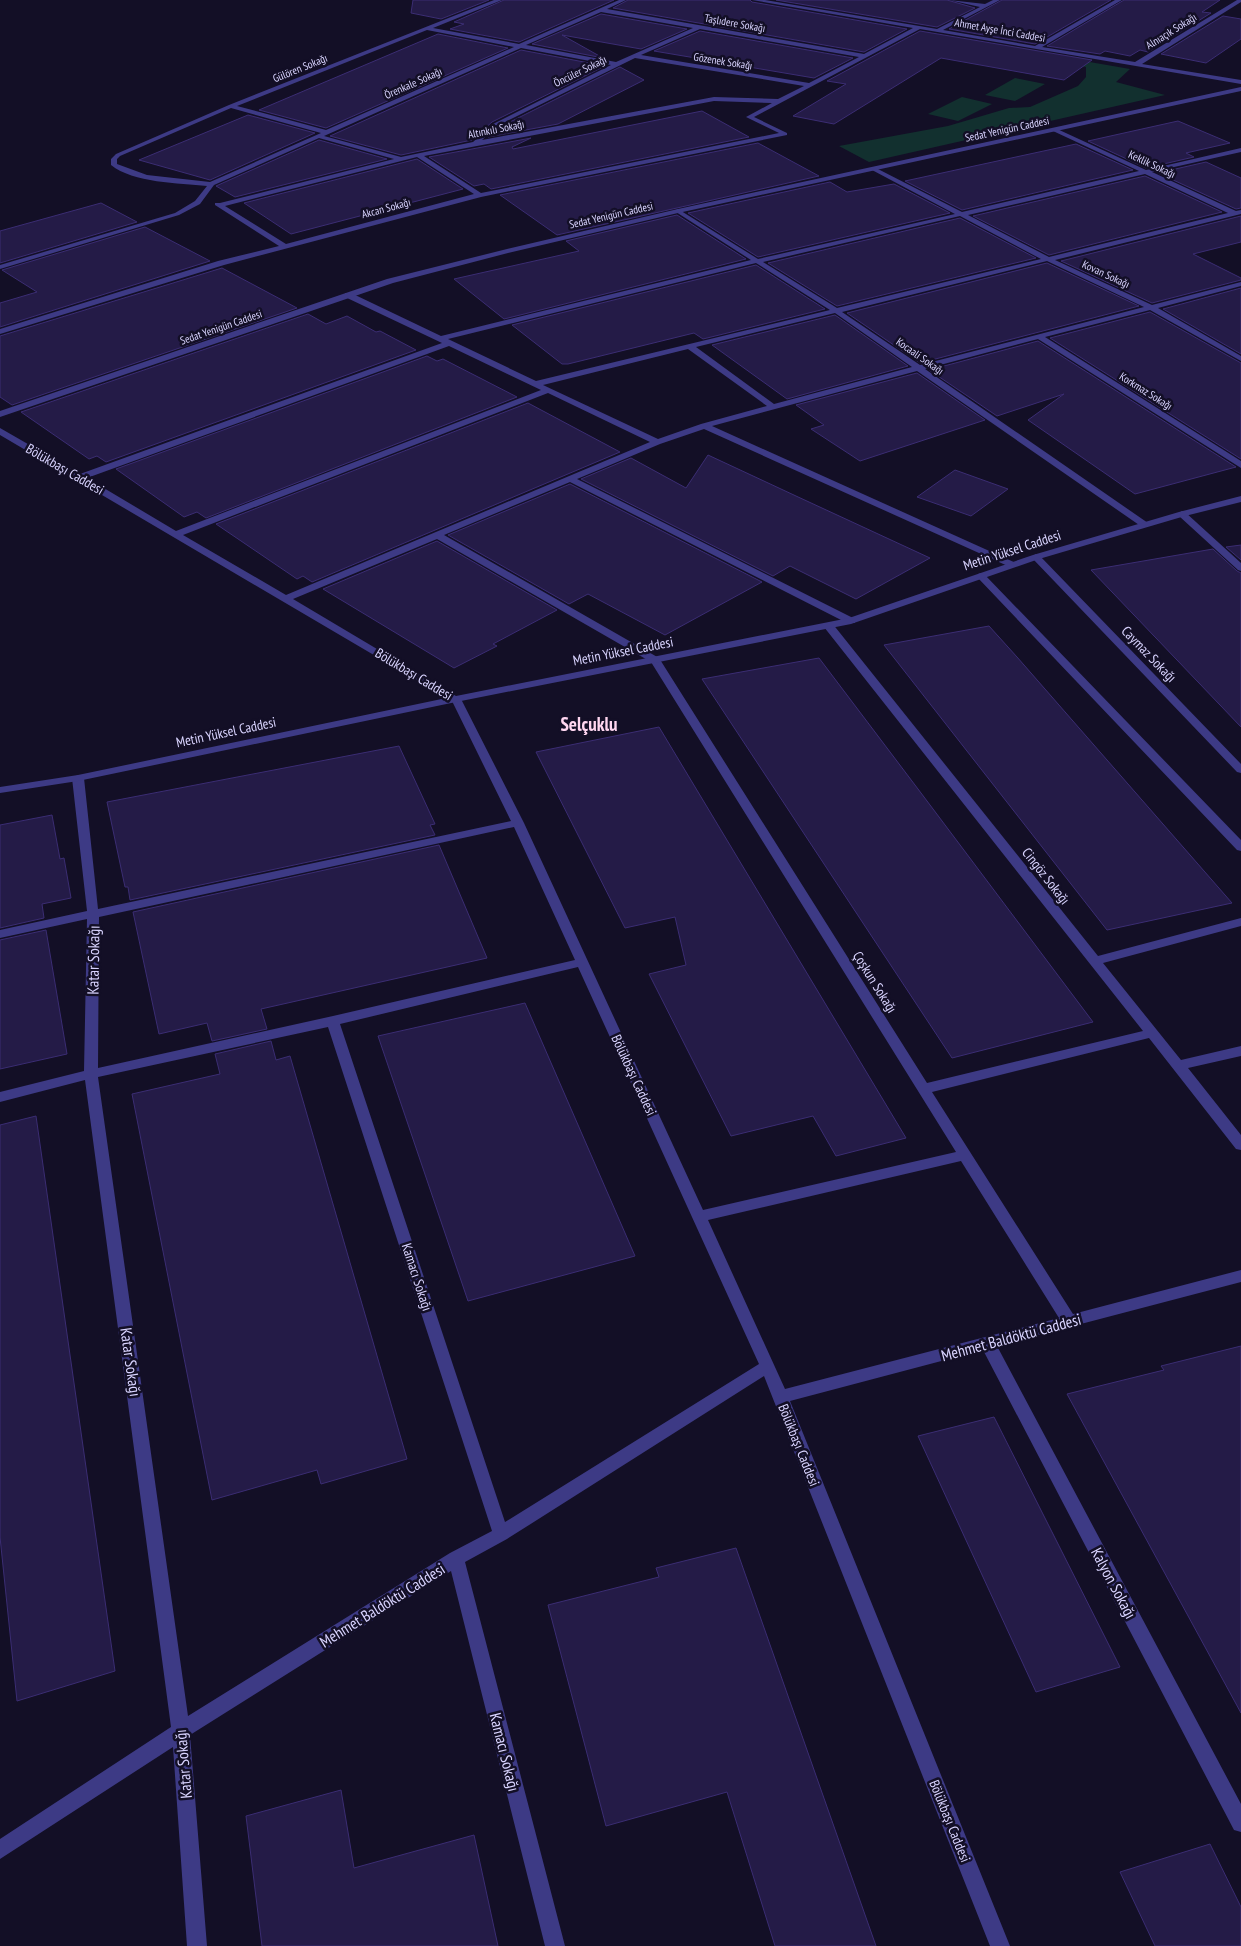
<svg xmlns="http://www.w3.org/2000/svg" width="1241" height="1946" font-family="'PT Sans Narrow',sans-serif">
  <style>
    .green { fill: #12302f }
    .building { fill: #241b47; stroke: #3b2d73 }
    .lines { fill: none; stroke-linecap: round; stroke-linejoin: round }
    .minor { fill: #3d3a85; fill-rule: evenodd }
    .tertiary { fill: #3d3a85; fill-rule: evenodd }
    .labels { text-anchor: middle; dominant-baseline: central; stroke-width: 5; stroke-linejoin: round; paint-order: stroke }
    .far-street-label { font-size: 11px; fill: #d9d4ff; stroke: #130f26 }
    .street-label { font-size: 14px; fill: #d9d4ff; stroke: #130f26 }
    .near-street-label { font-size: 16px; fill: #d9d4ff; stroke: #130f26 }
    .district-label { font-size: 19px; font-weight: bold; fill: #ffd6f0; stroke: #130f26 }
  </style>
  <rect width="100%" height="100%" fill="#130f26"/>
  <path class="green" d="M927,34L1130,69L1116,82L1165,95L869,162L839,146L948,126L1009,108L1030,107L1078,86L1086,77V67L923,37Z
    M1015,78L1045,84L1015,101L985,95Z
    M962,97L992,104L958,121L928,114Z"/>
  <path class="building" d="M413,0H489L441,19L411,13Z
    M504,0H614L519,42L450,29L464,24L454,22Z
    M628,0H750L752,2L907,29L864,52L613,8Z
    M776,0H947L975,8L937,27Z
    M1002,0H1111L1035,44L949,29Z
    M1124,0H1220L1202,12L1211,13L1148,52L1140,50L1130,56L1105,51L1100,54L1047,46Z
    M601,14L687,29L641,49L562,35L603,58L532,44Z
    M1223,16L1241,19V39L1206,63L1161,54Z
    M700,31L853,58L814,78L654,51Z
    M920,31L1092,60L1064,80L941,58L834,124L793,116L846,84L827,81Z
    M438,34L508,48L326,128L259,110Z
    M521,50L605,66L492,122L472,140L401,155L330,136Z
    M620,67L644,80L558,124L488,137L498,128Z
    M702,111L749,137L491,189L484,184L474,186L429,157L531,138L512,147L513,149Z
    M248,115L315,133L210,180L139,160Z
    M1178,121L1230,143L1186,153L1194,157L1146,168L1088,141Z
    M319,140L387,159L235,197L216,186Z
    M758,143L819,176L557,235L500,195Z
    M1076,144L1133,170L962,210L905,181Z
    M417,159L463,189L291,234L244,203Z
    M1206,162L1241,178V208L1236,209L1158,173Z
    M1145,176L1222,212L1049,255L973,216Z
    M830,182L847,192L894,184L950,213L758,257L688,213Z
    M101,203L137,222L0,263V231Z
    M677,215L746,259L504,319L454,279L579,251L566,241Z
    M1241,216V242L1193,254L1241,278V280L1152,303L1061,261Z
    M960,218L1036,258L837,306L768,263Z
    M145,227L210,261L0,327V303L37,292L2,270Z
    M1047,263L1139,306L920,363L847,313Z
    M756,265L825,309L703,339L694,333L568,364H562L512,325Z
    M222,268L297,308L12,405L0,397V336Z
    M1241,288V354L1163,309Z
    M1150,312L1241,363V459L1050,338Z
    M308,314L326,324L347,316L376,332L380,331L416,350L106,462L97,456L89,459L21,412Z
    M835,315L908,366L787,399L712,345Z
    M1038,341L1236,467L1135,494L1028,420L1064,394L997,416L929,370Z
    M427,356L437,361L443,359L517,397L206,518L197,512L184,517L116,469Z
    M917,373L985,420L860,461L811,429L824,425L796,405Z
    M528,403L620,452L312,582L303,576L297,579L216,524Z
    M708,455L796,496L930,558L856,599L790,566L773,576L581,479L631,458L686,488Z
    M955,470L1008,489L971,516L917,497Z
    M570,484L762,582L665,635L588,594L569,604L448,535Z
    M437,541L557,610L493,644L497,646L454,668L323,589Z
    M1241,545V560L1226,547Z
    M1213,549L1237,571L1241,573V727L1091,570Z
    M989,626L1017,657L1232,903L1107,930L884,645Z
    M819,658L918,789L1093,1022L952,1058L702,679Z
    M659,727L882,1098L906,1138L836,1156L813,1116L731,1136L649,974L686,965L675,917L625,928L536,752Z
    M399,746L435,824L430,825L435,835L130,900L128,887H125L107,802Z
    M52,815L60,859L64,858L71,898L42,904L44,918L0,928V825Z
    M439,845L487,958L261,1009L267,1029L212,1041L207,1023L159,1034L133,912Z
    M46,930L67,1054L0,1069V940Z
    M525,1003L635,1256L468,1301L378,1036Z
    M271,1041L276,1060L290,1056L407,1459L321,1484L317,1470L212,1500L132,1094L220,1074L215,1054Z
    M36,1116L115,1671L17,1701L0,1537V1125Z
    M1241,1346V1713L1067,1394L1164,1370L1161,1366Z
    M994,1417L1052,1532L1120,1667L1036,1692L918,1436Z
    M736,1548L788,1696L876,1946H775L727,1792L606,1826L548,1605L659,1577L656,1568Z
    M341,1790L354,1868L474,1835L498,1946H262L246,1816Z
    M1210,1844L1241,1907V1946H1155L1120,1872Z"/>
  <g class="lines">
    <path class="minor" d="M494,0H502L433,28L519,44L619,0H626L607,9L864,54L913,28L752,0H765L937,29L980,7L949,0L985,4L993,0H1000L943,30L1035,46L1115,0H1122L1042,47L1135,62L1237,0H1241V2L1142,64L1241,80V84L920,29L754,117L787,133V135L481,197L224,265L0,334V329L218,261L279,246L215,205V203H220L394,159L319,138L214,185L200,204L179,215L0,269V265L175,213L195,201L207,186C179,183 133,183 111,165V159L116,154L229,105ZM601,12L693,28L616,62L526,45ZM700,29L859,57L809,83L641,55ZM427,30L514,47L326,130L237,106ZM521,48L611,65L493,124L473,142L401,157L324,136ZM635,58L804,86L778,99L714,97L482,140L497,126ZM714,101L772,103L746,117L779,133L481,193L424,156ZM231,108L321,133L210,182L147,175L117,164V159L120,156ZM417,157L474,194L286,244L225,206Z
      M1055,128L1146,170L1241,148V152L1152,172L1236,211L1241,210V214L1055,260L1152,305L1241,282V286L1158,308L1241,356V361L1150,310L1045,337L1241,461V468L1038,339L925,369L1148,523V527H1142L917,371L712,426L1016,563V567H1010L704,429L660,444L577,479L855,619V623H847L570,482L444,535L659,658L927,1083L1143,1031L824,627V623H832L1098,956L1241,918V926L1103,963L1181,1060L1241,1046V1056L1188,1068L1241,1135V1150L1236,1149L1149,1038L932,1092L1073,1314L1241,1270V1282L997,1346L1241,1804V1832L1234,1830L983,1350L790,1401L1010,1946H990L764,1376L507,1539L465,1562L565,1946H545L451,1571L190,1735L207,1946H187L173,1747L0,1859V1839L171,1727L85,1080L0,1102V1092L84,1071L87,919L0,938V930L87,911L72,778L78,775L84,778L98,909L511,821L452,701L0,435V428L80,474L442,343L345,297V293H351L441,336L751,260L676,212V210L678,209L758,259L955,214L872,170V168L874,167L962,212L1139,171L1053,131V129ZM1145,174L1228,213L1049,257L968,215ZM960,216L1041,259L837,308L763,262ZM1047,261L1144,307L920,365L842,312ZM756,263L830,310L536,381L448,339ZM835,313L912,367L774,404L696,347ZM449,346L541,390L176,531L87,478ZM688,349L767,406L701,424L658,439L543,385ZM548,393L650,442L286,595L183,535ZM437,539L651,662L956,1152L703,1210L524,823L461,699L293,599ZM514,827L575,960L333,1016L98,1068L99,917ZM578,967L759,1364L505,1522L340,1024ZM328,1027L492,1531L450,1553L188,1716L98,1077ZM961,1161L1059,1318L785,1389L708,1220Z
      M1182,511L1185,512L1241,563V571L1238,570L1179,516L1177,514Z
      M1036,554L1039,555L1241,764V773L1237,772L1033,559L1031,557Z
      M981,573L984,574L1241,840V851L1237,850L978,578V574Z"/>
    <path class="tertiary" d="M1241,87V91L678,213L508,253L393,283L0,417V411L387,279L507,249L678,209Z
      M1241,496V502L1185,516L1039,559L851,624L456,702L78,781L0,793V787L78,775L456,696L849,618L1033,555L1179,512Z"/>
  </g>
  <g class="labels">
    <g class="far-street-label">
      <text transform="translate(735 23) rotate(10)">Taşlıdere Sokağı</text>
      <text transform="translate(1000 30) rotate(10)">Ahmet Ayşe İnci Caddesi</text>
      <text transform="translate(1171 31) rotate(-32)">Alnıaçık Sokağı</text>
      <text transform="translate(723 61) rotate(9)">Gözenek Sokağı</text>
      <text transform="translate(300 68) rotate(-22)">Gülören Sokağı</text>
      <text transform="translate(580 71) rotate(-26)">Öncüler Sokağı</text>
      <text transform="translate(413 83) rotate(-24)">Örenkale Sokağı</text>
      <text transform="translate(496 129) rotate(-11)">Altınkılı Sokağı</text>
      <text transform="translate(1007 129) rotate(-12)">Sedat Yenigün Caddesi</text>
      <text transform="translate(1152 164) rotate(25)">Keklik Sokağı</text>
      <text transform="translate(386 208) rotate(-15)">Akcan Sokağı</text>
      <text transform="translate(611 215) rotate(-13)">Sedat Yenigün Caddesi</text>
      <text transform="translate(1106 274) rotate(25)">Kovan Sokağı</text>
      <text transform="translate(221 327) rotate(-19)">Sedat Yenigün Caddesi</text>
      <text transform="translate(920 356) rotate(35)">Kocaali Sokağı</text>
      <text transform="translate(1146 391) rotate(32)">Korkmaz Sokağı</text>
    </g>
    <g class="street-label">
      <text transform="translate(65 469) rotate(30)">Bölükbaşı Caddesi</text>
      <text transform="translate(1012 550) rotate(-18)">Metin Yüksel Caddesi</text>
      <text transform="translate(623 651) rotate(-11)">Metin Yüksel Caddesi</text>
      <text transform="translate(1149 654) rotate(46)">Caymaz Sokağı</text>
      <text transform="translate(414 674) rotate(31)">Bölükbaşı Caddesi</text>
      <text transform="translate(226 732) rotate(-12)">Metin Yüksel Caddesi</text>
      <text transform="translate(1046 876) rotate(52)">Cingöz Sokağı</text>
      <text transform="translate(875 982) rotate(58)">Çoşkun Sokağı</text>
      <text transform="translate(634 1075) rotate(65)">Bölükbaşı Caddesi</text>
      <text transform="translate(417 1277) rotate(72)">Kamacı Sokağı</text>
      <text transform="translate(799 1445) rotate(68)">Bölükbaşı Caddesi</text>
      <text transform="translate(950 1821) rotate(68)">Bölükbaşı Caddesi</text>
    </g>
    <g class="near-street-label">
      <text transform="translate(93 960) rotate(-89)">Katar Sokağı</text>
      <text transform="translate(1011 1337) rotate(-15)">Mehmet Baldöktü Caddesi</text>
      <text transform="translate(131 1362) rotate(82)">Katar Sokağı</text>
      <text transform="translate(1114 1583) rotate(62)">Kalyon Sokağı</text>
      <text transform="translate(382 1605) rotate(-32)">Mehmet Baldöktü Caddesi</text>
      <text transform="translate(505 1752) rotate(76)">Kamacı Sokağı</text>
      <text transform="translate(183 1764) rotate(-95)">Katar Sokağı</text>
    </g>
    <g class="district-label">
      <text x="589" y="724">Selçuklu</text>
    </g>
  </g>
</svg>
